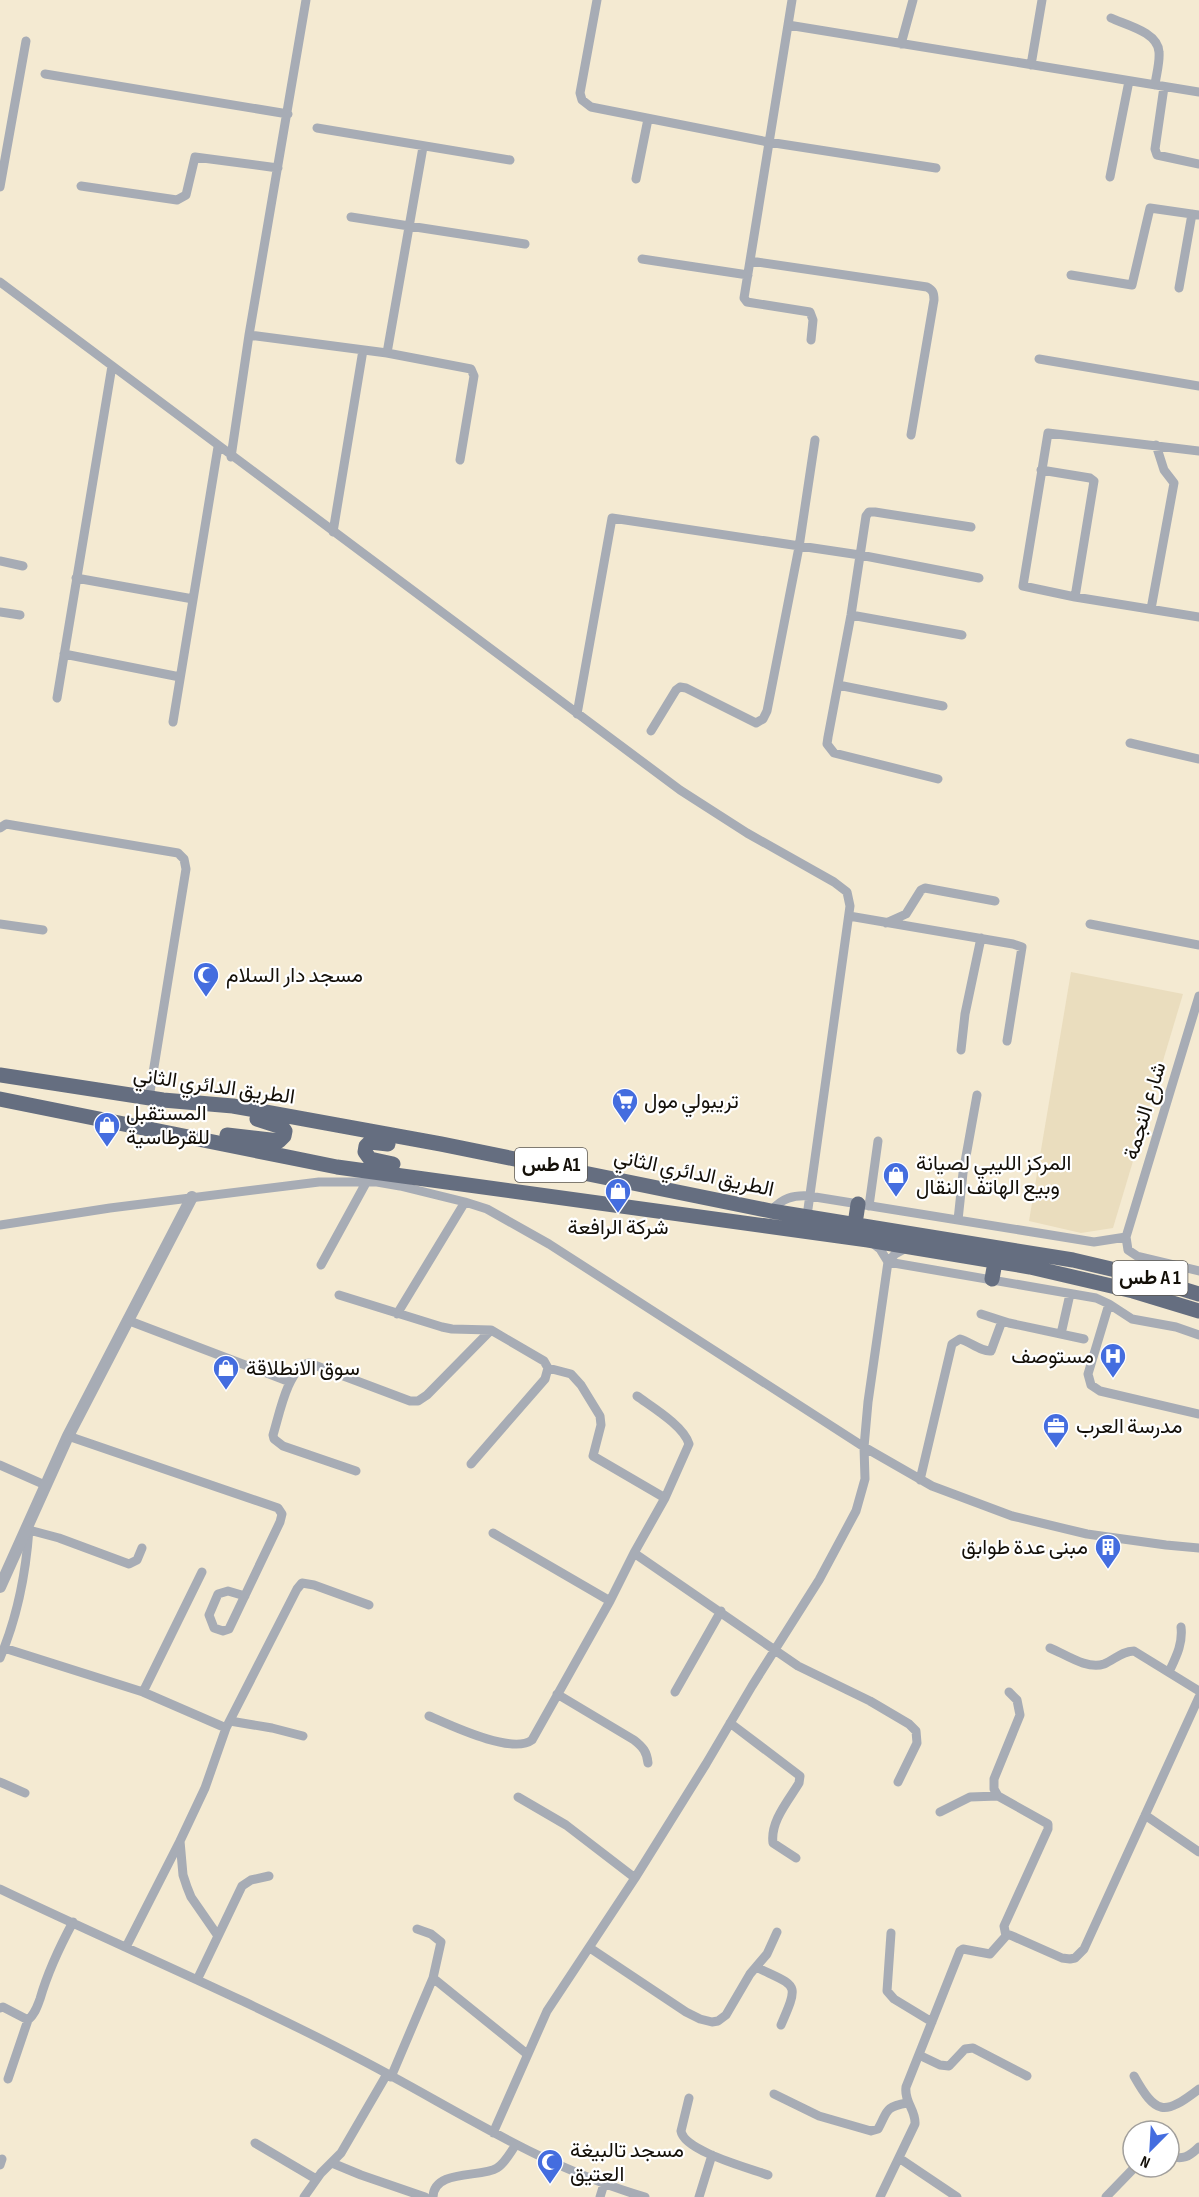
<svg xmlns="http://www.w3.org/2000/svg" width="1199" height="2197" font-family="'Sofia Sans Condensed',Vazirmatn,sans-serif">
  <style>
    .built { fill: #eaddbe }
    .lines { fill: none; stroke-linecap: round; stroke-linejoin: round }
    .minor { stroke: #a7acb5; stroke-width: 9 }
    .tertiary { stroke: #a7acb5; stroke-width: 12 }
    .trunk { stroke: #656e80; stroke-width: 15 }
    .labels { text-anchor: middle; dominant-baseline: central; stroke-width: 4.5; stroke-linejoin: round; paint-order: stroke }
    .shield { fill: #fff; stroke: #5a5752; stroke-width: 1.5 }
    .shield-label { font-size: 20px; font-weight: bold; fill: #130f08 }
    .poi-label { font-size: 21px; fill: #130f08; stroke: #fff; text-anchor: start }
    .street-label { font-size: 21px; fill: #130f08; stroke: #fff }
  </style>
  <rect width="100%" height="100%" fill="#f4ead2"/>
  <path class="built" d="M1071,972L1183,994L1113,1228L1081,1233L1029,1221Z"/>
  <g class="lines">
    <path class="minor" d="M597,0L580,93L582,100L591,107L768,142L936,168
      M792,0L744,298L747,302L810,312L813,320L811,340
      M1111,18C1126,25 1158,32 1159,52C1160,63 1156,75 1155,85
      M788,25L1199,92
      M901,44L913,0
      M1031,65L1042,0
      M45,74L288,114
      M1164,87L1155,149L1157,155L1199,164
      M317,128L510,160
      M1110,177L1129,81
      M636,179L648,119
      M81,186L177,200L186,195L195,157L278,168
      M0,187L26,41
      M351,217L525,244
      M642,259L748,275
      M750,261L927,287C933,290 934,293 934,300L911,435
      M1071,275L1132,285L1150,208L1199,215
      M0,282L680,790L747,833L834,882L847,892L850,906L807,1216
      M1179,288L1192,214
      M249,335L387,353L471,369L474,376L460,460
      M387,353L423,147
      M1039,359L1199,386
      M1199,451L1048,433L1023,586L1075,597L1199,617
      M231,457L249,335L306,0
      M1041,470L1090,478L1094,481L1075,597
      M333,532L363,350
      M0,561L23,566
      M76,578L193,599
      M1151,609L1174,483L1164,470L1156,445
      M0,612L20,615
      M851,615L962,635
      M64,654L180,677
      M838,685L943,706
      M57,698L112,366
      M577,714L612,518L860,555L979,578
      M173,722L218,447
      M651,731L676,690L680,687L686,688L756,723L763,719L767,711L799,547L815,440
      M1130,743L1199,759
      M938,779L834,753L827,744L828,737L851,615L866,516L869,512H875L971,527
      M0,828L6,824L178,853L184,859L186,869L149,1098
      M849,916L1013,944L1022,947L1007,1041
      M886,923L906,914L921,890L925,888L995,901
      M0,924L43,930
      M1090,924L1199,945
      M1199,996L1126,1237L1128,1250L1137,1256L1199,1271
      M961,1050L965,1014L981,938
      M869,1206L878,1141
      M771,1211C782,1198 793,1195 809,1196L1094,1242L1126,1237
      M958,1220L963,1173L977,1095
      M0,1225L110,1208L319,1182H377L400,1186L465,1202L487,1209L549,1244L864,1447L932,1486L1012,1516L1087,1534L1166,1545L1199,1548
      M871,1242L880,1249L888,1262L1096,1298L1109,1304L1132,1319L1176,1327L1199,1335
      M321,1265L367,1181
      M339,1295L442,1327L452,1329L491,1330L544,1361L548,1368L545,1379L471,1464
      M1109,1304L1088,1374L1091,1385L1100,1391L1199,1414
      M397,1314L465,1202
      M981,1314L1009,1323L1084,1339
      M127,1320L290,1382
      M1061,1334L1070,1294
      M548,1368L571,1374L581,1385L600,1416L601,1425L593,1456L665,1498
      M68,1436L278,1508L282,1514L280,1522L229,1629L223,1631L214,1628L209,1615L218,1594L228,1591L245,1596
      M0,1465L45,1485
      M356,1471L283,1446L274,1439L273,1435C279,1416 288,1367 309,1363L410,1401H418L427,1395L491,1330
      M920,1480L952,1344L960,1339C970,1342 982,1352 991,1351L1002,1321
      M29,1530L59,1538L129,1564L137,1560L142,1548
      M493,1533L610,1601
      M634,1553L798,1666L870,1701L909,1724L916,1731L917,1743L898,1782
      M4,1648L143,1692L226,1728
      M1050,1648C1065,1654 1087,1670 1104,1664C1114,1660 1122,1651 1134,1651L1199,1691
      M0,1658C17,1618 26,1572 29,1529
      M1169,1672C1176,1657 1183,1644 1181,1627
      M143,1692L202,1572
      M675,1692L721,1611
      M557,1694L634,1740C643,1747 647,1752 648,1763
      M429,1716C450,1725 512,1755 532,1740L610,1601L634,1553L665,1498L689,1444C684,1426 652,1407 637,1396
      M230,1721L272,1728L303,1736
      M730,1723L800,1776L799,1783C789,1800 770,1821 773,1843L796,1858
      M0,1782L25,1793
      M998,1796L994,1789V1779L1020,1715L1017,1700L1009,1692
      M518,1797L566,1825L635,1878
      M940,1812L970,1797L998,1796L1048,1824V1829L1004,1926L1006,1936
      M1145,1815L1199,1852
      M0,1889C117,1945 237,1995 352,2055C450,2105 537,2166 645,2197
      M417,1929L431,1934L441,1942L433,1978
      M891,1933L887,1991L894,1999L932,2022
      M218,1936L191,1897L187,1887L183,1875L180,1841L205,1788L226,1728L297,1589L302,1583L314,1585L369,1605
      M126,1947L180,1841
      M590,1948L686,2012L700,2019L712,2022L718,2021L726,2015L750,1974L767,1954L777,1932
      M756,1967C797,1987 800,1981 781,2025
      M197,1980L242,1886L251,1880L269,1876
      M0,2008L3,2007L28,2020
      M919,2055L940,2065L949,2066L965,2049L973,2048L1027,2076
      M1134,2076C1156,2115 1164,2116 1199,2089
      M391,2077L433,1978L527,2054
      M8,2079L28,2020C35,2014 37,2007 40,1999C48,1971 59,1948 73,1922
      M774,2094L819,2116L871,2131L878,2129C888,2111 884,2107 907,2103
      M689,2098L681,2131C684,2151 749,2168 768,2175
      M493,2133L547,2011L635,1878L706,1764L752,1686L819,1580L856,1511L865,1479L864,1447L868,1402L888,1262L895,1254L908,1247
      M255,2143L316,2179
      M1169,2156C1183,2160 1189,2157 1199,2147
      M899,2158L957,2197
      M332,2163L361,2175L425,2197
      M0,2165L2,2159
      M304,2197L321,2173L341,2153L387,2074
      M433,2197C434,2169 481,2178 497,2168C505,2163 510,2153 515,2146
      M600,2197L604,2184
      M699,2197L712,2155
      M880,2197L915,2124C916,2110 904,2102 906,2087L960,1951L963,1949L990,1954L1006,1936L1010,1935L1062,1958L1070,1959L1075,1958L1084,1949L1199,1697
      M1106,2197L1135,2167"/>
    <path class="tertiary" d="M0,1587L68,1436L192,1197"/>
    <path class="trunk" d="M0,1075L163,1100L233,1106L441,1144L771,1211L1073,1260L1137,1275L1199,1294
      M0,1099L337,1167L868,1240L1030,1267L1133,1291L1199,1311
      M227,1135L279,1141L284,1136L285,1131L282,1127L257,1119
      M388,1144L370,1142L366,1146L365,1152L370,1159L393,1164
      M855,1224L858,1204
      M992,1279L995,1262"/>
  </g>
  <defs>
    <g id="mosque-pin" transform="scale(1.35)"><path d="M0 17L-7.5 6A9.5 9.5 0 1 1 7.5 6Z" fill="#446ddf" stroke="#fff"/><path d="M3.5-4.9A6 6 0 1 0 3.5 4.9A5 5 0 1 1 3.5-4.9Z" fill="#fff"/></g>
    <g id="supermarket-pin" transform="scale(1.35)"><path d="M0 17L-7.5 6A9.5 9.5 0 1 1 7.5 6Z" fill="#446ddf" stroke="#fff"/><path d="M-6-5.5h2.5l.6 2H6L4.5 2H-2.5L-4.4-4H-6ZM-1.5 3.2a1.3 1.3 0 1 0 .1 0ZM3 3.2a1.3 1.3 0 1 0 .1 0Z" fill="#fff"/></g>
    <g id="shop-pin" transform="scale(1.35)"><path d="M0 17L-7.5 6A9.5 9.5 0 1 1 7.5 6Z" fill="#446ddf" stroke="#fff"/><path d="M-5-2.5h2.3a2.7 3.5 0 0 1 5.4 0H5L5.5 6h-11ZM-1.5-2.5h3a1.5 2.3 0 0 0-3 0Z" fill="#fff"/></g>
    <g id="hospital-pin" transform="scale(1.35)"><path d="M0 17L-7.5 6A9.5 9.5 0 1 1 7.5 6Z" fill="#446ddf" stroke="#fff"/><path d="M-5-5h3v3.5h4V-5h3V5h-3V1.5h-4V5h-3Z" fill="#fff"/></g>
    <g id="office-pin" transform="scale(1.35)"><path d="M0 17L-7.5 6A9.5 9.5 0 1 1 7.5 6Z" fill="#446ddf" stroke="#fff"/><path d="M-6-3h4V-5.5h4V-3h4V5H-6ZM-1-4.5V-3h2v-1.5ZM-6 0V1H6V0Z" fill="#fff"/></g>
    <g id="building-pin" transform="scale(1.35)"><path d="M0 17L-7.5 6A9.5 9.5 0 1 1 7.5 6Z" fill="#446ddf" stroke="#fff"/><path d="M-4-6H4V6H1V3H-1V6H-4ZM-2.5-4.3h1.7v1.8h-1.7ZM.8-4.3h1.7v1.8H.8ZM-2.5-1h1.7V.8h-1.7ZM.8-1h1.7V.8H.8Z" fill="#fff"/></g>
  </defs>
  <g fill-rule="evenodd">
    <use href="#mosque-pin" x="206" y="975"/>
    <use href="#supermarket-pin" x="625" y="1101"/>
    <use href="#shop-pin" x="107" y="1125"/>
    <use href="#shop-pin" x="896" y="1175"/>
    <use href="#shop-pin" x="618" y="1191"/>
    <use href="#hospital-pin" x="1113" y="1356"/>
    <use href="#shop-pin" x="226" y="1368"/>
    <use href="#office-pin" x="1056" y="1426"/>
    <use href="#building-pin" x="1108" y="1547"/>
    <use href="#mosque-pin" x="550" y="2162"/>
  </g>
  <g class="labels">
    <g class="shield">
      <rect x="515" y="1148" width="72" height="34" rx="4.5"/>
      <rect x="1112.5" y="1261" width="75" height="34" rx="4.5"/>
    </g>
    <g class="shield-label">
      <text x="551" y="1165">طس A1</text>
      <text x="1150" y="1278">طس A 1</text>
    </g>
    <g class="poi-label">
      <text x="226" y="975">مسجد دار السلام</text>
      <text x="644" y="1101">تريبولي مول</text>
      <text x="126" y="1113">المستقبل<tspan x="126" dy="24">للقرطاسية</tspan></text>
      <text x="916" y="1163">المركز الليبي لصيانة<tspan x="916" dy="24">وبيع الهاتف النقال</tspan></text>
      <text x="618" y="1227" text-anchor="middle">شركة الرافعة</text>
      <text x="1094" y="1356" text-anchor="end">مستوصف</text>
      <text x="246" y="1368">سوق الانطلاقة</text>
      <text x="1076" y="1426">مدرسة العرب</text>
      <text x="1088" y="1547" text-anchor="end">مبنى عدة طوابق</text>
      <text x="570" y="2150">مسجد تالبيغة<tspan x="570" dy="24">العتيق</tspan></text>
    </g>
    <g class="street-label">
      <text transform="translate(214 1086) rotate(8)">الطريق الدائري الثاني</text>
      <text transform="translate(1145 1111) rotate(-73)">شارع النجمة</text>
      <text transform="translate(694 1173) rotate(12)">الطريق الدائري الثاني</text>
    </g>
  </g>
  <g transform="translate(1151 2149) rotate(204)"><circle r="28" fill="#ffffff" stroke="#a19f9c" stroke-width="1.5"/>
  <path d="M0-4.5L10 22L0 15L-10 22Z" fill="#446ddf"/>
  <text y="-9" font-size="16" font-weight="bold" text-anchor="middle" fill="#130f08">N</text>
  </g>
</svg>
